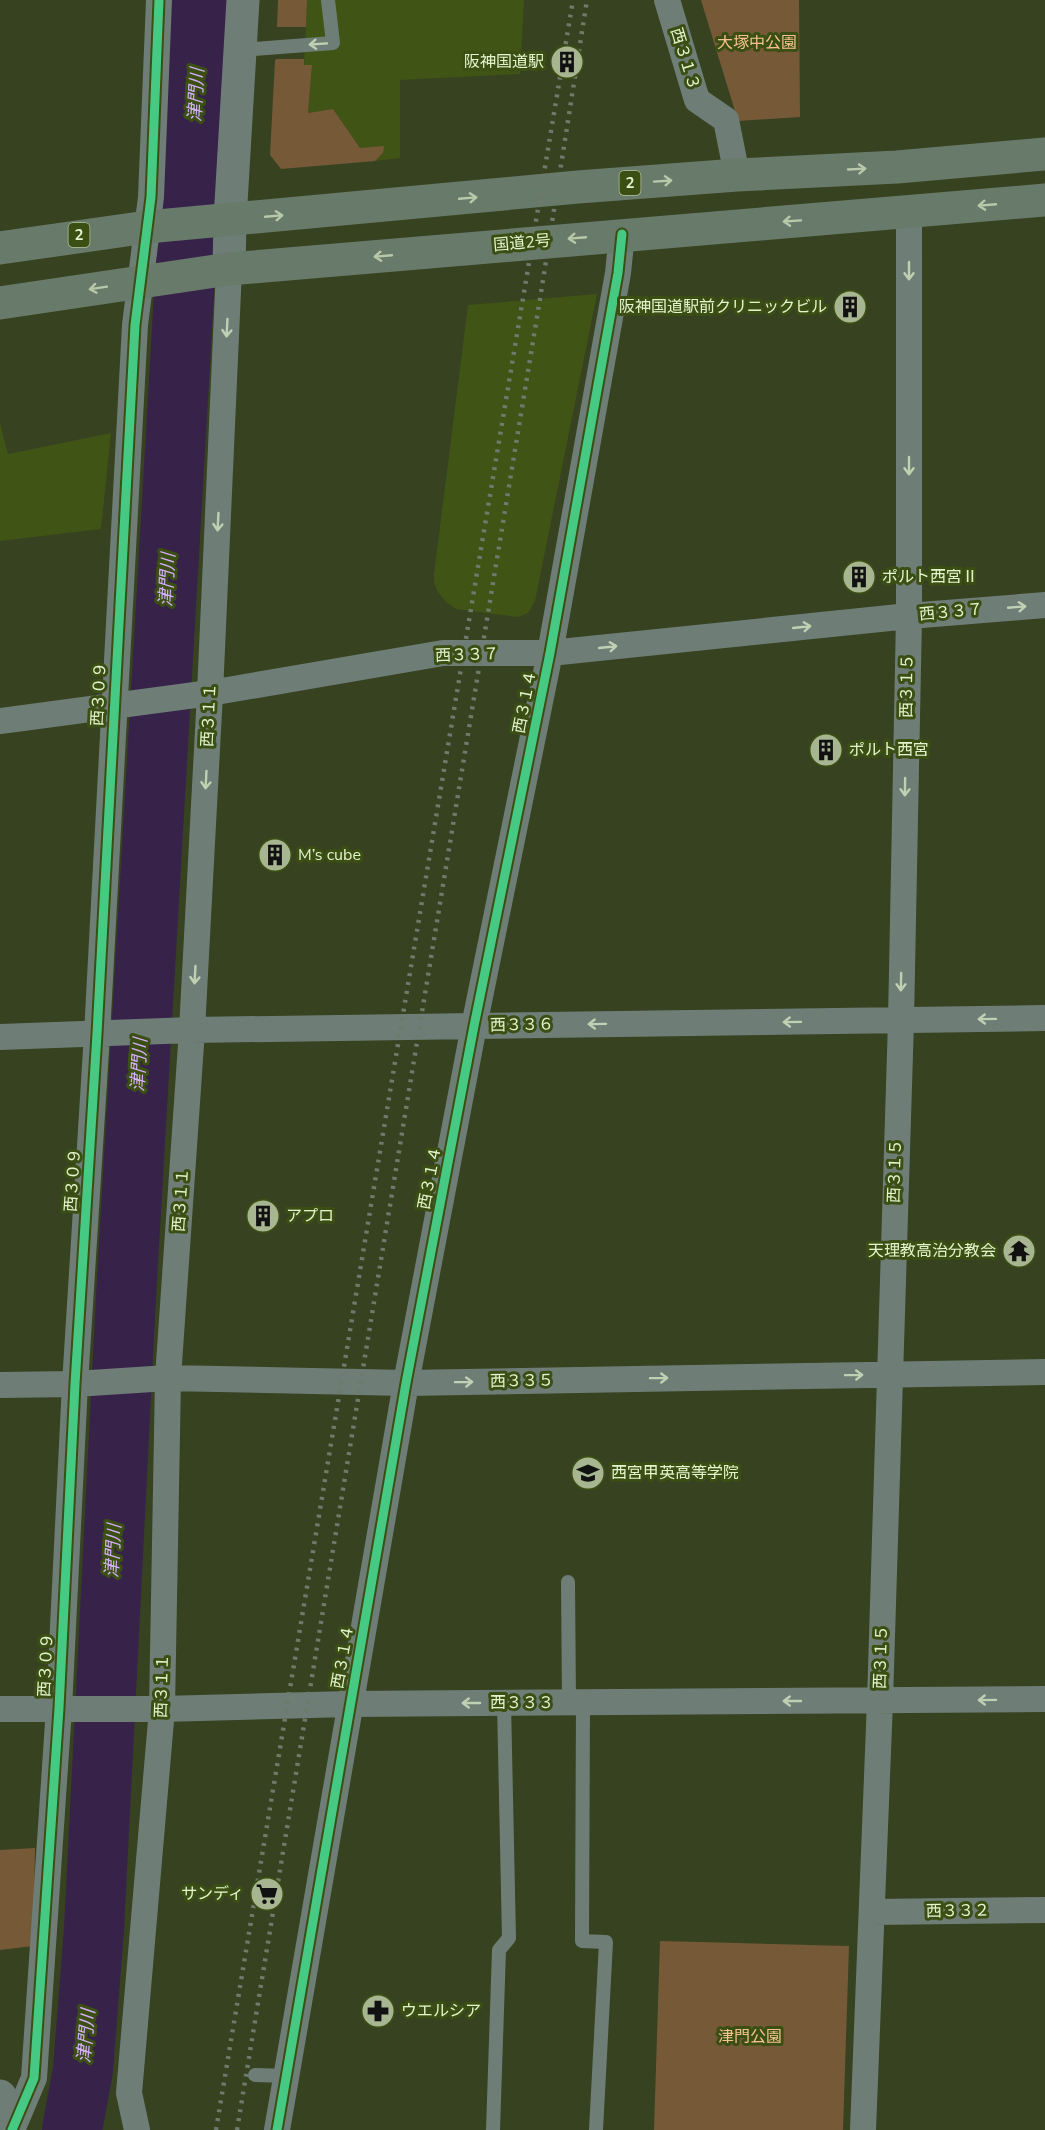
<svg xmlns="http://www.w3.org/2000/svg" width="1045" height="2130" font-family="'Nunito Sans','Noto Sans JP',sans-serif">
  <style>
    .built { fill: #405416 }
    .green { fill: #765a37 }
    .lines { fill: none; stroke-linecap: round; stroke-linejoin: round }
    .river { stroke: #372249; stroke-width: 60 }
    .service { stroke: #6e7e77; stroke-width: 14 }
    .minor { stroke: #6e7e77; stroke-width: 26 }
    .tertiary { stroke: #6e7e77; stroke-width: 33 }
    .trunk { stroke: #687a6a; stroke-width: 33 }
    .rail { stroke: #6e7a6c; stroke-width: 4.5; stroke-dasharray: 3 6; stroke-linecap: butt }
    .cycleway-casing { stroke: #3b4f14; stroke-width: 13 }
    .cycleway { stroke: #46c982; stroke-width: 9 }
    .oneway { stroke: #c0d1b3 }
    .oneway2 { stroke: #b8c9aa }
    .labels { text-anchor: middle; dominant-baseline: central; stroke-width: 6; stroke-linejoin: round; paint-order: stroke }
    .shield { fill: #3b4f14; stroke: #b1c296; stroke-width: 1.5 }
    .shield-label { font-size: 15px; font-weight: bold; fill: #e3f4cd }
    .park-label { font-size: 16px; fill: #f7c28e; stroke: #3b4f14 }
    .street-label { font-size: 16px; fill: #e3f4cd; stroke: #3b4f14 }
    .poi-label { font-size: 16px; fill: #e3f4cd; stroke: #3b4f14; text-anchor: start }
    .water-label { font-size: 18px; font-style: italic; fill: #d5affd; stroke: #3b4f14 }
  </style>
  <rect width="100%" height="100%" fill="#374221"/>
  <path class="built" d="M307,0H524L520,74L400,80V158L375,161L383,153L360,148L333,109L308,113L312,66H304Z
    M597,294L535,601L528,613L518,617L456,609L446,602L438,592L434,583V574L468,305Z
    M0,423L8,454L111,433L101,529L0,541Z"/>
  <path class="green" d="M278,0H307L306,27H277Z
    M701,0H799L800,117L738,121Z
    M277,59H304V65H312L308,113L333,109L360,148L384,146L383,153L375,161L281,169L270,155L275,60Z
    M35,1848L33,1946L0,1950V1850Z
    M660,1941L849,1946L843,2130H654Z"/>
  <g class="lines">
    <path class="river" d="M72,2130L83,2070L94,1929L126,1297L201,0"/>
    <path class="service" d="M241,50L333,43L328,0
      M568,1582L569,1702
      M583,1703L582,1941L606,1942L596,2130
      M255,2075L287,2076
      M493,2130L499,1950L509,1938L504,1703"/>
    <path class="minor" d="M667,0L697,100L726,120L737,175
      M0,721L210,693L443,653H550L909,616L1045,605
      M0,1037L192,1030L1045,1018
      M0,1385L75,1384L168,1378L406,1383L1045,1372
      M0,1709H162L349,1704L1045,1699
      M872,1912L1045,1910
      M12,2130L34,2078L59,1708L75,1384L97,1034L135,325L151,197L159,0
      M137,2130L129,2093L162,1709L168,1378L192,1030L210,693L229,269
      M277,2130L406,1383L474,1026L550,653L618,273L622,234
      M863,2130L880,1701L901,1021L909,616V212"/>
    <path class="tertiary" d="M229,269L230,220L243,0
      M0,2096L8,2130"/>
    <path class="trunk" d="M0,248L147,227L578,187L737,175L897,167L1045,154
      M0,303L229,269L1045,200"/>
    <path class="rail" d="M216,2130L573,0
      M237,2130L540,299L587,0"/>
    <g class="cycleway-casing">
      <path id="cycleway" d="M12,2130L34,2078L59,1708L75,1384L97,1034L135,325L151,197L159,0
        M277,2130L406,1383L474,1026L550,653L618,273L622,234"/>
    </g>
    <use href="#cycleway" class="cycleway"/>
  </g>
  <defs><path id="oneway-shaft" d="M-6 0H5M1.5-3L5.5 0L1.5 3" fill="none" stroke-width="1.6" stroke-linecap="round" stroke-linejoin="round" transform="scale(1.5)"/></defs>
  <g class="oneway">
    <use href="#oneway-shaft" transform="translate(318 44) rotate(176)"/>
    <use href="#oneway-shaft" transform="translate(909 271) rotate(90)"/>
    <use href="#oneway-shaft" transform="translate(227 328) rotate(93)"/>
    <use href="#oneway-shaft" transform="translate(909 466) rotate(90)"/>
    <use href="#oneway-shaft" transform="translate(218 522) rotate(93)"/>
    <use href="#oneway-shaft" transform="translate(1017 607) rotate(-5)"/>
    <use href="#oneway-shaft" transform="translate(802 627) rotate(-6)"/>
    <use href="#oneway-shaft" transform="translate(608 647) rotate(-6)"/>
    <use href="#oneway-shaft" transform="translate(206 780) rotate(93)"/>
    <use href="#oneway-shaft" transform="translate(905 787) rotate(91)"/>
    <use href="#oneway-shaft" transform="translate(195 975) rotate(93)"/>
    <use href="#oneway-shaft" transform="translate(901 982) rotate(91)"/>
    <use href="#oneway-shaft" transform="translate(987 1019) rotate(179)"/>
    <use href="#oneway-shaft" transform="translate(792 1022) rotate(179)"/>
    <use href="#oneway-shaft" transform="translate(597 1024) rotate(179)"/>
    <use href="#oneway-shaft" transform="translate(854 1375) rotate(-1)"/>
    <use href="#oneway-shaft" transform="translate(659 1378) rotate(-1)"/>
    <use href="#oneway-shaft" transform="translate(464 1382) rotate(-1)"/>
    <use href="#oneway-shaft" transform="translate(987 1700) rotate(179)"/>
    <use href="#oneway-shaft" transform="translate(792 1701) rotate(180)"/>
    <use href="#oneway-shaft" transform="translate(471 1703) rotate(180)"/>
  </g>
  <g class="oneway2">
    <use href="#oneway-shaft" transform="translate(857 169) rotate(-3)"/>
    <use href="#oneway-shaft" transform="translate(663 181) rotate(-4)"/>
    <use href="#oneway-shaft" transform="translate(468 198) rotate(-5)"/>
    <use href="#oneway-shaft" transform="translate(987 205) rotate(175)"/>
    <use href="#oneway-shaft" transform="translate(274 216) rotate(-5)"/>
    <use href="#oneway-shaft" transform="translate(792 221) rotate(176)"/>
    <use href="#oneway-shaft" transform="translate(577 238) rotate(175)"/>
    <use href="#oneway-shaft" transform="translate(383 256) rotate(175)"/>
    <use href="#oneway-shaft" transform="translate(98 288) rotate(171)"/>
  </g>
  <defs>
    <g id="building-disc" transform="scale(1.725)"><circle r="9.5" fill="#a7b691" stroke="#3b4f14"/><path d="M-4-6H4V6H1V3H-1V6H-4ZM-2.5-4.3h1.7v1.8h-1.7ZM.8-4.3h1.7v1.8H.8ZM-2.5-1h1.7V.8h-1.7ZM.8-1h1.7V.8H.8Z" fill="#111"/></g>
    <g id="temple-disc" transform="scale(1.725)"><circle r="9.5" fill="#a7b691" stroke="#3b4f14"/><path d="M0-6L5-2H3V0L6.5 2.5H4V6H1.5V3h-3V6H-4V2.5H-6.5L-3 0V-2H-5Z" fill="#111"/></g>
    <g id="school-disc" transform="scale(1.725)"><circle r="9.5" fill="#a7b691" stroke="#3b4f14"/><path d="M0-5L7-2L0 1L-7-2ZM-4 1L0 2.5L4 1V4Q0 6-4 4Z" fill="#111"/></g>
    <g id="supermarket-disc" transform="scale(1.725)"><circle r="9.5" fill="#a7b691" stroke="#3b4f14"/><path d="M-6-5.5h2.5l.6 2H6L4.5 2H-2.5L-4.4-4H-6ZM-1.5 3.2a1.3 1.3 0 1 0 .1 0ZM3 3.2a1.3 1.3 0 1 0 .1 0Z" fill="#111"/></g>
    <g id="pharmacy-disc" transform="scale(1.725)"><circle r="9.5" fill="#a7b691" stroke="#3b4f14"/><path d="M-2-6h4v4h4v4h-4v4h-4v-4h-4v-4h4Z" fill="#111"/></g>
  </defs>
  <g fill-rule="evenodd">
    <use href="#building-disc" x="567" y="62"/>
    <use href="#building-disc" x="850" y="307"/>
    <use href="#building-disc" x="859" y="577"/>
    <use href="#building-disc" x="826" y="750"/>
    <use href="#building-disc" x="275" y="855"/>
    <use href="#building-disc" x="263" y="1216"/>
    <use href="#temple-disc" x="1019" y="1251"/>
    <use href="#school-disc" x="588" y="1473"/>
    <use href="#supermarket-disc" x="267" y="1894"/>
    <use href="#pharmacy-disc" x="378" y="2011"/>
  </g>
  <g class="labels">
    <g class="shield">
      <rect x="619.5" y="171" width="21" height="24" rx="4.5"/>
      <rect x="68.5" y="223" width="21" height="24" rx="4.5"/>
    </g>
    <g class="shield-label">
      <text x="630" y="183">2</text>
      <text x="79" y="235">2</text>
    </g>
    <g class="park-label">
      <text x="757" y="43">大塚中公園</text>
      <text x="750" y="2037">津門公園</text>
    </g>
    <g class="street-label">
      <text transform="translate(685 59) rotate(73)">西３１３</text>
      <text transform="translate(522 243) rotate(-5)">国道2号</text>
      <text transform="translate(951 612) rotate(-5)">西３３７</text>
      <text transform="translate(467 655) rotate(-2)">西３３７</text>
      <text transform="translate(907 686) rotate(-89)">西３１５</text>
      <text transform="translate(99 694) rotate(-87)">西３０９</text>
      <text transform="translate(525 702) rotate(-79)">西３１４</text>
      <text transform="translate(209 715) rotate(-87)">西３１１</text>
      <text transform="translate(522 1025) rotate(-1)">西３３６</text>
      <text transform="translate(895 1171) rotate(-88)">西３１５</text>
      <text transform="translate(430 1178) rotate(-79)">西３１４</text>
      <text transform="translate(73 1180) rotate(-86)">西３０９</text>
      <text transform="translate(181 1200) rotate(-86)">西３１１</text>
      <text transform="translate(522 1381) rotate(-1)">西３３５</text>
      <text transform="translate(343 1657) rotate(-80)">西３１４</text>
      <text transform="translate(881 1657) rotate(-88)">西３１５</text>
      <text transform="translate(46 1665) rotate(-87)">西３０９</text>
      <text transform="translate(162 1686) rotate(-88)">西３１１</text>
      <text x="522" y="1703">西３３３</text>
      <text transform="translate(958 1911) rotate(-1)">西３３２</text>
    </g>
    <g class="poi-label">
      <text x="544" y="62" text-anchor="end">阪神国道駅</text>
      <text x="827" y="307" text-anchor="end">阪神国道駅前クリニックビル</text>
      <text x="882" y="577">ポルト西宮Ⅱ</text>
      <text x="849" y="750">ポルト西宮</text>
      <text x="298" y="855">M’s cube</text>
      <text x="286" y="1216">アプロ</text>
      <text x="996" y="1251" text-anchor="end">天理教高治分教会</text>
      <text x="611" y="1473">西宮甲英高等学院</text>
      <text x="244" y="1894" text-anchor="end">サンディ</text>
      <text x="401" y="2011">ウエルシア</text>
    </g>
    <g class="water-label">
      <text transform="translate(196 95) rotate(-87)">津門川</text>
      <text transform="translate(167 580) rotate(-87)">津門川</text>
      <text transform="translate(139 1065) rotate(-87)">津門川</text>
      <text transform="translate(113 1551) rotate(-87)">津門川</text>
      <text transform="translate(86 2036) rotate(-85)">津門川</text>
    </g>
  </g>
</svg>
